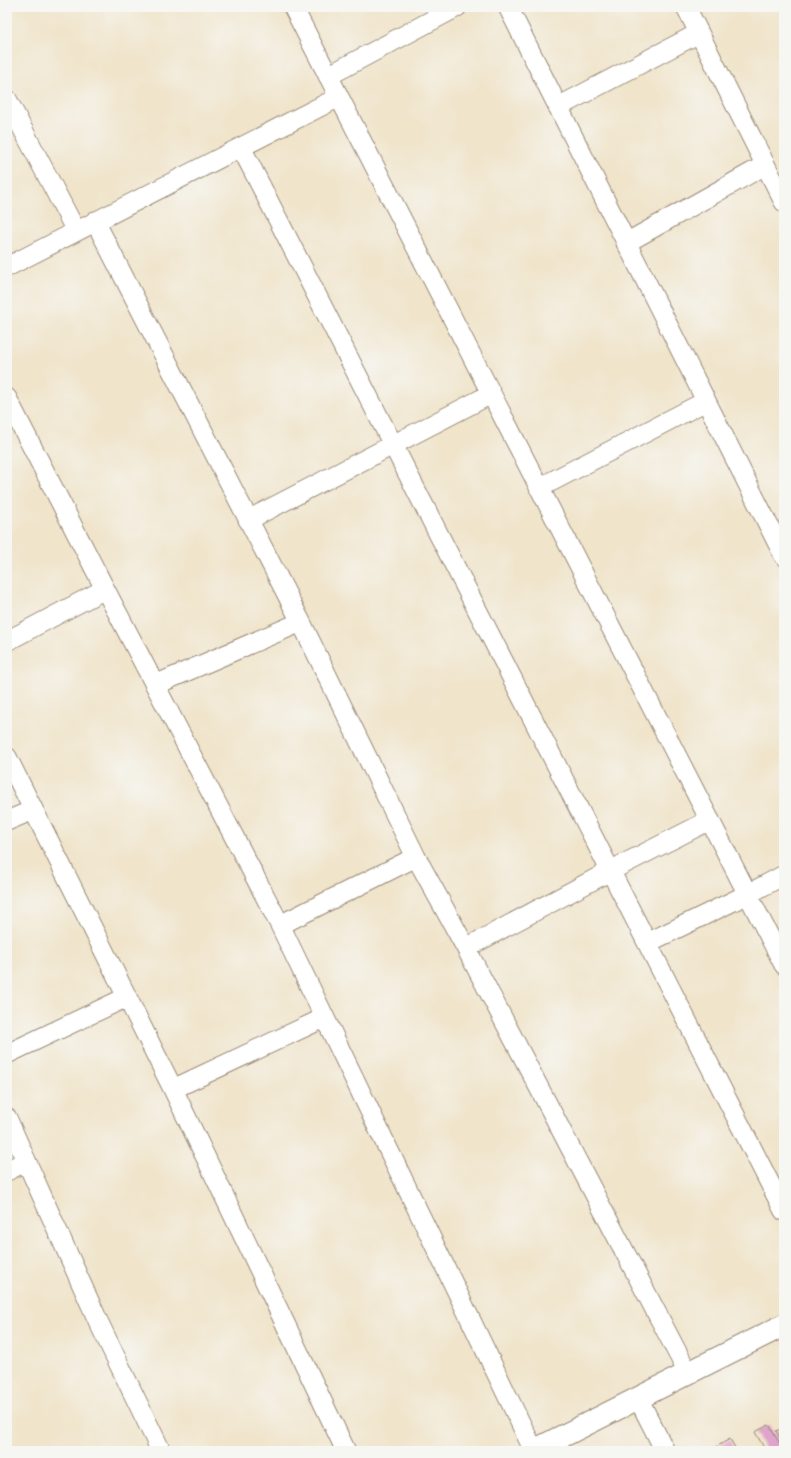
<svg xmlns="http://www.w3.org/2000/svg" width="791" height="1458" font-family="'Shantell Sans',sans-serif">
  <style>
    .building { fill: #dfa4cc }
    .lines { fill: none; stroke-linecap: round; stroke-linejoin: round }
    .minor-casing { stroke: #968774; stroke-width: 21 }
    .tertiary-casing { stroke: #968774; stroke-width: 24 }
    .minor { stroke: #fff; stroke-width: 19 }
    .tertiary { stroke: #fff; stroke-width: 22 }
  </style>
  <rect width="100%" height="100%" fill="#f6f6f2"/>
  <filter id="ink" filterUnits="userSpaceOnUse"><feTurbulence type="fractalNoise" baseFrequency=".025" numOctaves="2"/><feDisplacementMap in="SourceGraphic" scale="8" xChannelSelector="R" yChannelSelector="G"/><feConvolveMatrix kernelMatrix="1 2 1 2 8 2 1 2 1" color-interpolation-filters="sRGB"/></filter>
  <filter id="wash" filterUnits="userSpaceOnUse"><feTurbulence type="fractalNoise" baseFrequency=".012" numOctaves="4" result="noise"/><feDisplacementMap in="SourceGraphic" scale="16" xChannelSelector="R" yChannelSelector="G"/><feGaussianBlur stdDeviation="0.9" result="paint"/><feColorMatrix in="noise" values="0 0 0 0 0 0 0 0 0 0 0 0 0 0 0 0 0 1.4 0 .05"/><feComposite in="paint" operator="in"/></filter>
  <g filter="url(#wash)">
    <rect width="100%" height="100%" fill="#f0e4ca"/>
    <g id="blocks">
      <path class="building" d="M769,1425L784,1451H766L755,1432Z
        M784,1427V1447L776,1431Z
        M730,1439L737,1451H716L714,1448Z"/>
    </g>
  </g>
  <g filter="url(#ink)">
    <use href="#blocks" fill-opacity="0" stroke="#968774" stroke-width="1"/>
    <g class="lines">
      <g class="minor-casing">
        <path id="minor" d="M293,7L784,965
          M508,7L784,556
          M686,7L784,202
          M328,76L457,7
          M7,99L76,231
          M558,107L699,33
          M241,147L784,1211
          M95,221L301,622L416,857L466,948L688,1373
          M626,243L765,165
          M7,267L339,97
          M7,398L105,589L280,925L534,1451
          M539,488L706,401
          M248,520L491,394
          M7,641L105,589
          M155,685L301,622
          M7,757L173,1089L346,1451
          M7,821L33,810
          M280,925L416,857
          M647,943L748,894L784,875
          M466,948L610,871L710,820
          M7,1054L127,997
          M173,1089L324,1018
          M7,1118L99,1323L161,1451
          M7,1171L26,1161
          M638,1398L665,1451"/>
      </g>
      <g class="tertiary-casing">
        <path id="tertiary" d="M533,1451L784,1325"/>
      </g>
      <use href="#minor" class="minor"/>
      <use href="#tertiary" class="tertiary"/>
    </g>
  </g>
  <rect width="791" height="1458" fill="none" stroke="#f6f6f2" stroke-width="24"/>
</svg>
